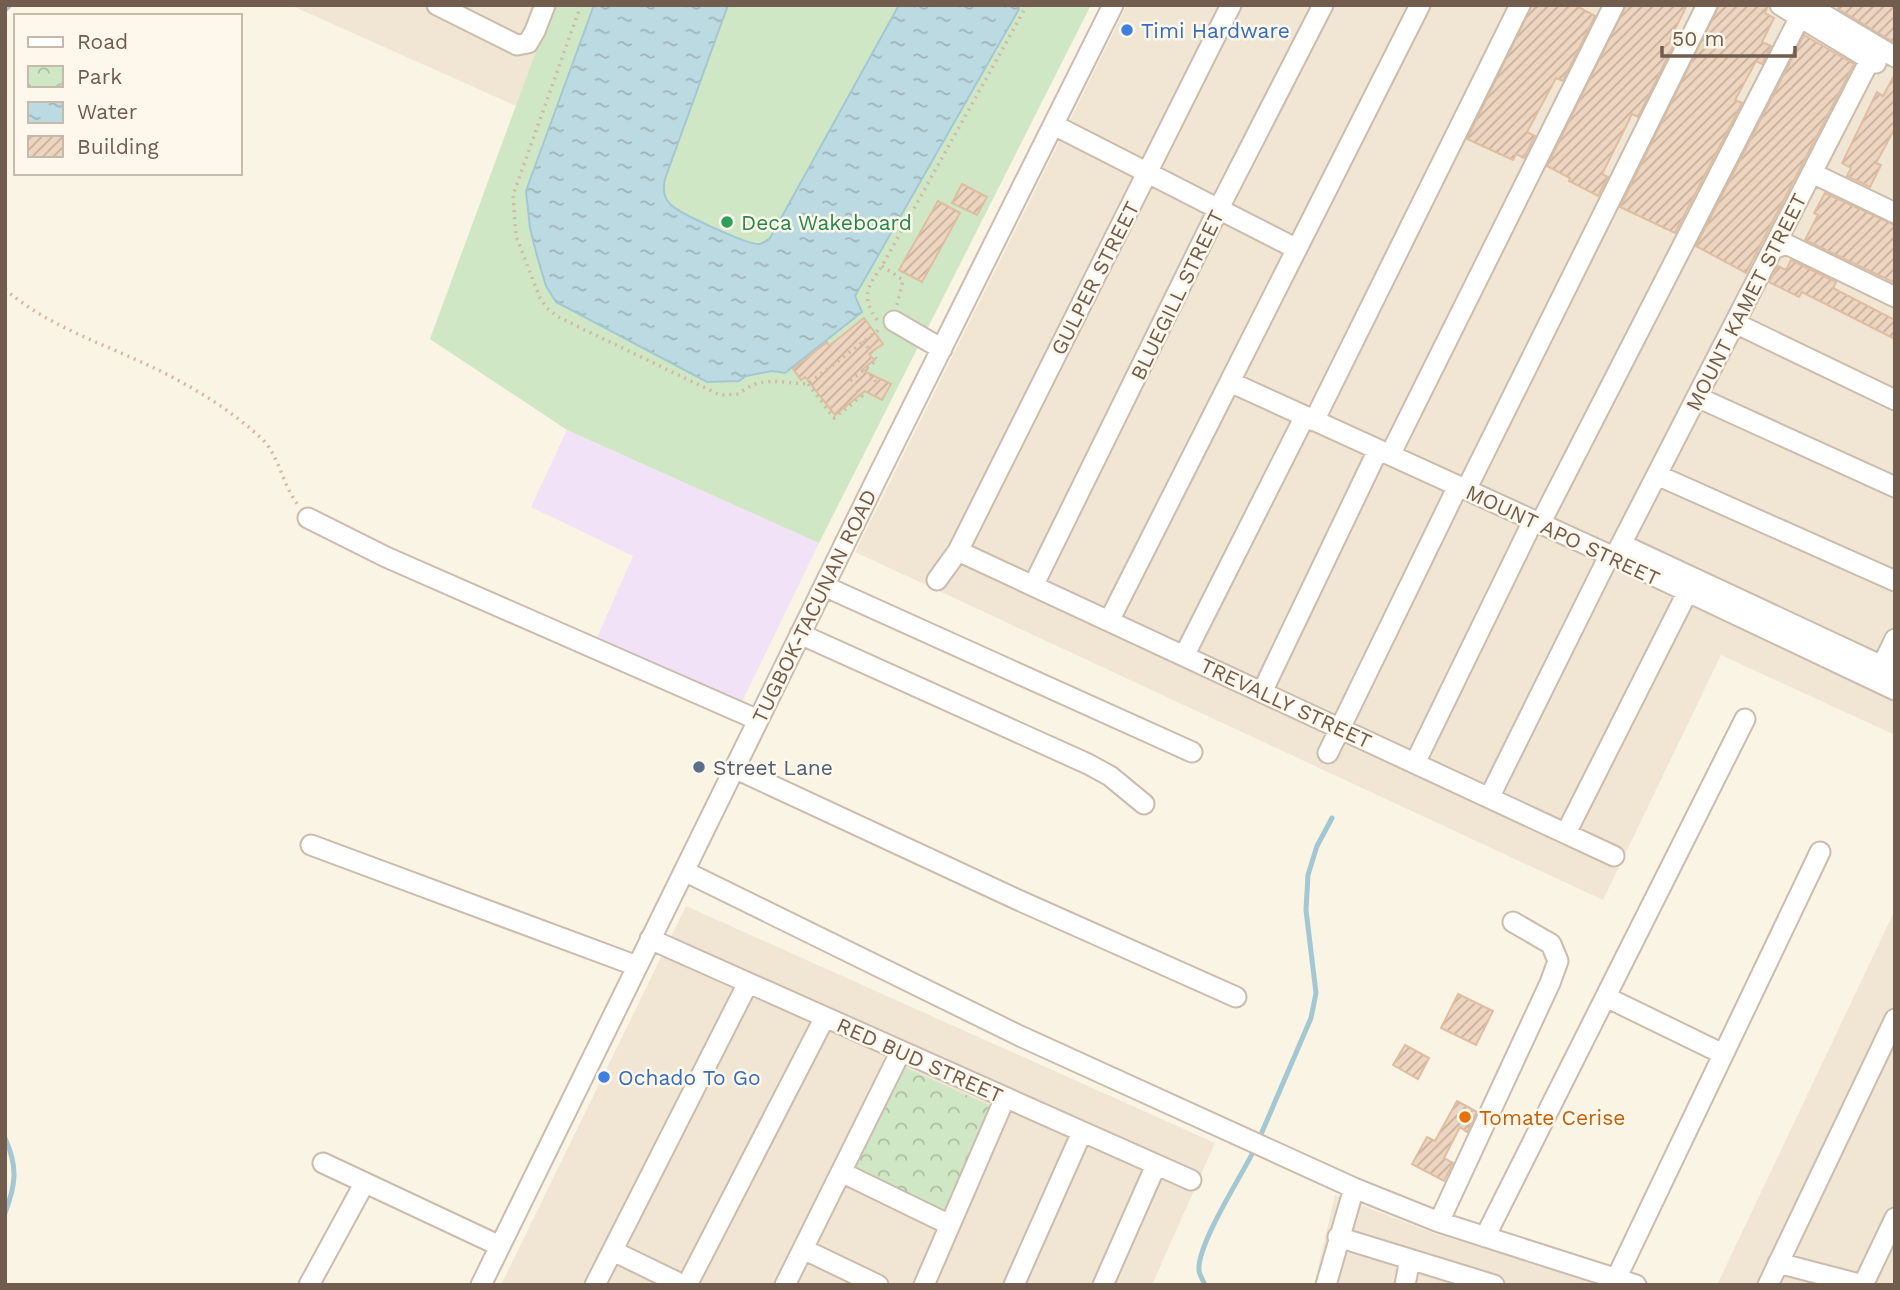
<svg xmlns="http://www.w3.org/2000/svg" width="1900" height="1290" font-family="'Work Sans',sans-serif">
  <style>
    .residential { fill: #f1e6d4 }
    .education { fill: #f1e2f7 }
    .grass { fill: #d0e7c5 }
    .park { fill: url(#park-crowns) }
    .water { fill: url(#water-ripples); stroke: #a3c8d3; stroke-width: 2 }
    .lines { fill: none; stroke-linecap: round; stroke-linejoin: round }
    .stream { stroke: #a3c8d3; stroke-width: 5 }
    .building { fill: url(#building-hatch); stroke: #dfbda1; stroke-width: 2 }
    .minor-casing { stroke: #cbbcad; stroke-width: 23 }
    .path { stroke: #d2b9a3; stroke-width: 3.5; stroke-dasharray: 2 5; stroke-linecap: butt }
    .minor { stroke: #fff; stroke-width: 19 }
    .shop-dot { fill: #3f7fe0; stroke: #fdf8eb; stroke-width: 2.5 }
    .leisure-dot { fill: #2e9e5b; stroke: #fdf8eb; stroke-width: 2.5 }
    .service-dot { fill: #5c6f8a; stroke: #fdf8eb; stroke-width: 2.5 }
    .food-dot { fill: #e8710a; stroke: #fdf8eb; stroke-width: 2.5 }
    .labels { text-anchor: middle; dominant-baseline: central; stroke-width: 5; stroke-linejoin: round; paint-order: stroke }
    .shop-label { font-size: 21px; fill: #366cbe; stroke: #fdf8eb; text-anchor: start }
    .leisure-label { font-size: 21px; fill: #27864d; stroke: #fdf8eb; text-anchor: start }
    .street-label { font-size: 21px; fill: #715c4d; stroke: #fdf8eb }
    .service-label { font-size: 21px; fill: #4e5e75; stroke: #fdf8eb; text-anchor: start }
    .food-label { font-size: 21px; fill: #c56008; stroke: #fdf8eb; text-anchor: start }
  </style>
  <defs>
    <pattern id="park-crowns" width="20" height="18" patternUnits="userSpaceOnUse" patternTransform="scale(1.75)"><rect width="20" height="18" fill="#d0e7c5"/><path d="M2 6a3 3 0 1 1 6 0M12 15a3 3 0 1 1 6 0" fill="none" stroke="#adbea2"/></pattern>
    <pattern id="water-ripples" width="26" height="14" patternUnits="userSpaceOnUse" patternTransform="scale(1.75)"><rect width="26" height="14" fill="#bcdae2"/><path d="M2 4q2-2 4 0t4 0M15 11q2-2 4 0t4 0" fill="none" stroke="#9db4b9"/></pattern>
    <pattern id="building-hatch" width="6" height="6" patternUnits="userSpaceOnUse" patternTransform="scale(1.75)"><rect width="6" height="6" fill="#eed5bf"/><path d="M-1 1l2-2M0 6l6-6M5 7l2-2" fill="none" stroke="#c5b09d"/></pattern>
  </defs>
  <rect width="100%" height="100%" fill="#faf4e5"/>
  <path class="residential" d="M290,5H553L516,106Z
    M1127,5H1895V735L1721,655L1603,900L855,552Z
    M686,906L1215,1143L1152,1285H501Z
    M1895,910V1285H1717Z
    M1335,1195L1436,1234L1603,1285H1314Z"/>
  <path class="education" d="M567,430L819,543L742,702L596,640L633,556L531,507Z"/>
  <path class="grass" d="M553,5H1091L819,543L567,430L430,339Z"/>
  <path class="park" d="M904,1067L991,1106L945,1211L854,1168Z"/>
  <path class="water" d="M594,5H728L665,179C663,188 663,197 670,204C678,213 750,246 760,244C761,244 769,239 770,238L899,5H1018L1019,9L855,296L862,312L785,373L772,371L746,376L739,381L707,382L556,302L546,286L537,256L530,228L526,191Z"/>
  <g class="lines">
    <path class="stream" d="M5,10L10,5
      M1262,1132L1311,1018L1316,993L1306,910L1308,875L1317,846L1332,818
      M5,1138C18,1167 16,1184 5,1213
      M1205,1285C1203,1280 1199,1274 1199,1270C1197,1245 1240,1178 1252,1154"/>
  </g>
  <path class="building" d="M1532,5H1575L1595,16L1563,81L1556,78L1527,132L1535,136L1524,158L1516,154L1513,160L1467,139Z
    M1626,5H1687L1670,39L1675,42L1638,117L1632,114L1602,174L1608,177L1598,196L1569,181L1570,178L1547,166Z
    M1719,5H1768L1765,13L1774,18L1762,42L1771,46L1762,64L1756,61L1735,100L1742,103L1675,233L1620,207Z
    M1839,5H1895V43L1838,9Z
    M1804,35L1854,64L1746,273L1696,246Z
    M1895,74V128L1876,163L1881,165L1870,187L1847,176L1851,168L1842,163L1877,92L1883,96Z
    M962,184L987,197L977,215L952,203Z
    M1825,193L1895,225V283L1805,240L1818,215L1814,213Z
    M938,201L960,213L922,282L899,270Z
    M1791,260L1836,282L1833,288L1895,320V339L1802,292L1799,297L1769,282L1778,266L1786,270Z
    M864,318L883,344L869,354L874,360L862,370L891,384L882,400L865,391L835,415L805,377L801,380L793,369L827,342L829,346Z
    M1458,994L1493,1011L1476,1045L1441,1028Z
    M1405,1045L1429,1058L1418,1079L1393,1065Z
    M1457,1101L1477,1112L1467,1132L1460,1127L1444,1158L1453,1163L1444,1181L1412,1164L1427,1137L1435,1141Z"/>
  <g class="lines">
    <g class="minor-casing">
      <path id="minor" d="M437,5L517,45L528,43L535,31L545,5
        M1780,5L1876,63
        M1808,5L1895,57
        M1054,125L1297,249
        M1812,173L1895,213
        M1773,249L1786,244L1895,297
        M894,321L942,349
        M1735,323L1895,400
        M1230,382L1627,563L1895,690
        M1697,397L1895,487
        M1314,421L1520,5
        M1390,455L1614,5
        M1657,475L1895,581
        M1466,490L1707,5
        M308,518L386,557L758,720
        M1540,524L1806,5
        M1621,544L1895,672
        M958,551L1614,856
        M1614,558L1877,46
        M937,580L958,551L1231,5
        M824,586L1192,752
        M1033,586L1218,210L1323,5
        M1109,621L1420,5
        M800,634L1088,764L1110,776L1144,804
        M1184,656L1305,416
        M1877,676L1895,639
        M1262,692L1378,450
        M1328,753L1458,486
        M1415,763L1533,521
        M734,768L1016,899L1236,997
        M1489,798L1609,556
        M1566,833L1693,581
        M311,845L637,966
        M684,871L1020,1036L1354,1188L1439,1222L1636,1285
        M650,939L1191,1180
        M1606,997L1723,1054
        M323,1163L500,1246
        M841,1172L950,1225
        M1439,1222L1550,983L1558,961L1551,944L1513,922
        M1338,1237L1494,1285
        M1485,1237L1745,719
        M803,1249L878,1285
        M613,1251L683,1285
        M1778,1263L1863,1285
        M1616,1279L1820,852
        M309,1285L364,1184
        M481,1285L877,478L1113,5
        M595,1285L748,983
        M687,1285L825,1017
        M785,1285L901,1051
        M924,1285L1005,1098
        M1014,1285L1082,1132
        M1103,1285L1156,1165
        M1326,1285L1354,1188
        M1405,1285L1410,1259
        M1768,1285L1895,1019
        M1863,1285L1895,1218"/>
    </g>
    <path class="path" d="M581,5L513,195L516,236L540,298L547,308L558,317L720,395L739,394C760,375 782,383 808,384L880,329
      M882,266L903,280L897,305
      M5,289C47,326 102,343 152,367C190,385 228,408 260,437C280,455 282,486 299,506
      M877,320C861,297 867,287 882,266L1027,5
      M866,369L876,382
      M808,384L834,418L862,396L850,381L877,360L863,341"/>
    <use href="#minor" class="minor"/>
  </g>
  <g class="shop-dot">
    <circle cx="1127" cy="30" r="7"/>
    <circle cx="604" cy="1077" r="7"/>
  </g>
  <circle class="leisure-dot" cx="727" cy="222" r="7"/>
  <circle class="service-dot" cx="699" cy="767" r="7"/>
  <circle class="food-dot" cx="1465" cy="1117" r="7"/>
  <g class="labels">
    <g class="shop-label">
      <text x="1141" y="30">Timi Hardware</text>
      <text x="618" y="1077">Ochado To Go</text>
    </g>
    <g class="leisure-label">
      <text x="741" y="222">Deca Wakeboard</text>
    </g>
    <g class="street-label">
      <text transform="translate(1095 278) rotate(-63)">GULPER STREET</text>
      <text transform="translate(1177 295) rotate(-64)">BLUEGILL STREET</text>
      <text transform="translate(1746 302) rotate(-63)">MOUNT KAMET STREET</text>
      <text transform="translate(1563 535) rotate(25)">MOUNT APO STREET</text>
      <text transform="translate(814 606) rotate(-64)">TUGBOK-TACUNAN ROAD</text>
      <text transform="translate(1286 703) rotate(25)">TREVALLY STREET</text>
      <text transform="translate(920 1060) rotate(24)">RED BUD STREET</text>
    </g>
    <g class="service-label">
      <text x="713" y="767">Street Lane</text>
    </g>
    <g class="food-label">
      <text x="1479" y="1117">Tomate Cerise</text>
    </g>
  </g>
  <rect width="1900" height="1290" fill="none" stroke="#715c4d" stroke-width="14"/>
  <rect x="14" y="14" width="228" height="161" fill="#fdf8eb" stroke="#c5baac" stroke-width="2"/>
  <rect x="28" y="37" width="35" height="10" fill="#ffffff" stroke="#c5baac" stroke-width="2"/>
  <text x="77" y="49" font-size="21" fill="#715c4d">Road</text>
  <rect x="28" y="66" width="35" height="21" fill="url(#park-crowns)" stroke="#c5baac" stroke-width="2"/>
  <text x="77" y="84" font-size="21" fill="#715c4d">Park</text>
  <rect x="28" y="102" width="35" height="21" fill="url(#water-ripples)" stroke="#c5baac" stroke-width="2"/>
  <text x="77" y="119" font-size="21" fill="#715c4d">Water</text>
  <rect x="28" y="136" width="35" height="21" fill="url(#building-hatch)" stroke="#c5baac" stroke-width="2"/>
  <text x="77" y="154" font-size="21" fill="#715c4d">Building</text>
  <path d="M1662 46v10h133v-10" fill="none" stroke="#715c4d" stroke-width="3.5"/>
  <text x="1672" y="46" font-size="21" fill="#715c4d" stroke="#fdf8eb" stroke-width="5" paint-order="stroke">50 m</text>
</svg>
